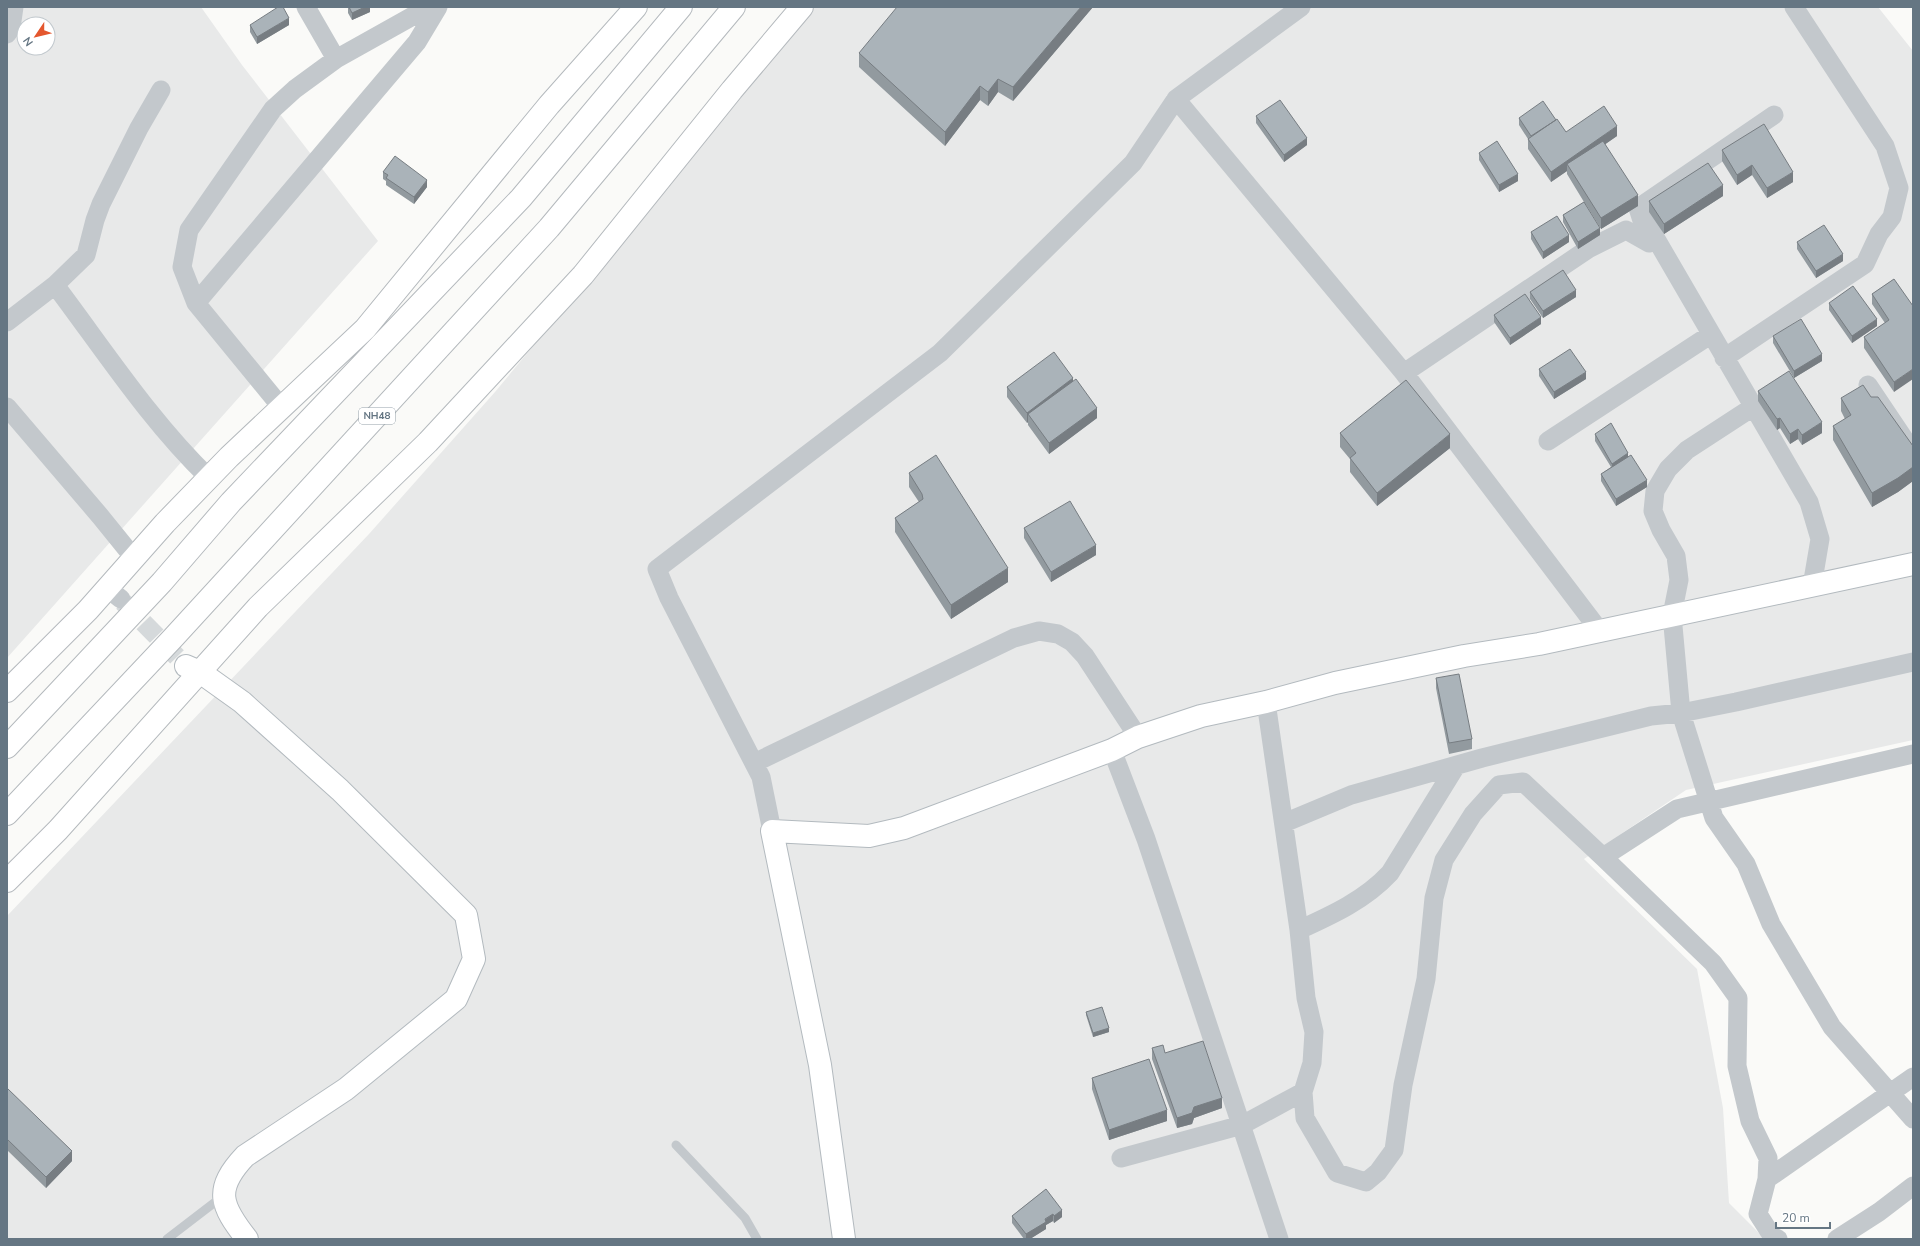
<svg xmlns="http://www.w3.org/2000/svg" width="1920" height="1246" font-family="'Nunito Sans',sans-serif">
  <style>
    .built { fill: #e8e9e9; fill-rule: evenodd }
    .lines { fill: none; stroke-linecap: round; stroke-linejoin: round }
    .street-tunnel { stroke: #d5d9db; stroke-width: 19; stroke-dasharray: 19 10; stroke-linecap: butt }
    .secondary-casing { stroke: #b3babf; stroke-width: 24 }
    .highway-casing { stroke: #b4b9bd; stroke-width: 24 }
    .lane { stroke: #c3c8cc; stroke-width: 9 }
    .street { stroke: #c3c8cc; stroke-width: 19 }
    .secondary { stroke: #fff; stroke-width: 22 }
    .highway { stroke: #fff; stroke-width: 22 }
    .wall { fill: #929a9f }
    .shaded-wall { fill: #777d82 }
    .building { fill: #aab3b9; stroke: #777d82 }
    .labels { text-anchor: middle; dominant-baseline: central; stroke-width: 4; stroke-linejoin: round; paint-order: stroke }
    .shield { fill: #fff; stroke: #939fa8; stroke-width: 1 }
    .shield-label { font-size: 10px; font-weight: bold; fill: #657683 }
  </style>
  <rect width="100%" height="100%" fill="#fafaf8"/>
  <path class="built" d="M7,7H201L242,65L378,241L7,658ZM24,24H48V48H24Z
    M815,7H1878L1913,51V740L1686,790L1584,859L1697,969L1723,1108L1729,1203L1765,1239H7V916L369,534L495,392Z"/>
  <g class="lines">
    <path class="street-tunnel" d="M123,602L186,666"/>
    <g class="secondary-casing">
      <path id="secondary" d="M186,666L200,672L242,702L340,790L466,915L474,959L456,999L346,1089L245,1156C214,1189 220,1205 247,1239
        M844,1239L820,1065L772,831L869,836L904,828L1112,750L1138,737L1201,716L1266,702L1335,683L1464,656L1539,644L1913,564"/>
    </g>
    <g class="highway-casing">
      <path id="highway" d="M7,691L88,610L165,523L229,457L365,329L549,105L636,7
        M7,747L162,582L231,502L521,198L681,7
        M7,814L173,638L549,228L734,7
        M7,881L58,830L258,607L428,442L583,275L732,90L802,7"/>
    </g>
    <path class="lane" d="M676,1145L745,1218L757,1239
      M167,1239L223,1196"/>
    <path class="street" d="M306,7L336,59
      M7,34L11,28L14,7
      M1176,99L1404,373L1599,630
      M1638,208L1774,115
      M55,285C104,350 150,421 209,478
      M196,303L417,42L438,7
      M7,322L55,285L86,255L95,220L101,204L139,128L161,90
      M1724,358L1865,264L1879,234L1892,217L1899,188L1885,146L1794,7
      M1404,373L1588,249L1626,230L1649,243L1638,208L1809,502L1820,539L1812,586
      M1868,385L1913,452
      M7,407L100,516L134,558
      M1753,407L1687,450L1668,469L1655,491L1653,511L1661,530L1676,556L1679,580L1672,615L1681,713L1714,818L1746,864L1771,924L1832,1027L1913,1119
      M282,408L196,303L182,267L189,230L273,109L295,89L336,59L429,7
      M1548,441L1710,335
      M107,588L121,599
      M1266,702L1299,930L1306,998L1314,1032L1312,1063L1303,1092L1305,1118L1337,1173L1366,1182L1378,1172L1394,1150L1403,1085L1426,979L1434,898L1444,860L1473,814L1499,785L1523,782L1603,857L1713,963L1738,998L1737,1066L1750,1121L1768,1158L1767,1179L1758,1214L1772,1236L1778,1239
      M1112,750L1146,839L1279,1239
      M754,763L1014,638L1039,631L1058,634L1072,642L1085,656L1138,737
      M1284,823L1351,795L1482,758L1651,716L1681,713L1736,702L1913,662
      M772,831L761,777L669,598L657,569L940,353L1133,163L1176,99L1301,7
      M1603,857L1677,809L1913,754
      M1299,930C1332,915 1365,900 1390,873L1456,766
      M1121,1158L1242,1125L1303,1092
      M1767,1179L1913,1077
      M1837,1239L1879,1212L1913,1186"/>
    <use href="#secondary" class="secondary"/>
    <use href="#highway" class="highway"/>
  </g>
  <path class="wall" d="M348,7H370V12L352,20L348,13Z
    M1093,7L1013,101L998,92L988,106L980,100L945,146L859,67V53Z
    M250,25H289L257,44L250,32Z
    M1256,116L1307,145L1284,162L1256,123Z
    M1519,118L1556,120L1566,132L1617,136L1605,144L1638,206L1601,229L1585,203L1600,235L1578,249L1563,222V215L1584,202L1567,174V171L1551,182L1528,149V139L1519,125Z
    M1722,150L1793,182L1767,198L1752,175L1737,185L1722,161Z
    M1479,153L1518,181L1499,192L1479,160Z
    M383,172L427,187L414,204L386,185V181L383,179Z
    M1723,196L1664,234L1649,212V201Z
    M1531,232L1569,242L1543,259L1531,239Z
    M1797,242L1843,261L1816,278L1797,249Z
    M1894,279V392L1864,348V337L1885,323L1872,304V294Z
    M1530,292L1576,297L1543,318L1530,299Z
    M1829,303L1877,326L1852,343L1829,310Z
    M1494,315L1541,324L1510,345L1494,322Z
    M1773,336L1822,361L1794,378L1773,343Z
    M1539,369L1586,379L1554,399L1539,376Z
    M1073,381L1097,418L1049,454L1028,425V422L1027,423L1007,397V387Z
    M1758,391L1822,433L1802,445L1798,439L1790,444L1780,428L1777,430L1758,401Z
    M1871,397L1913,446V481L1898,492L1872,507L1833,440V426L1845,419L1841,411V398Z
    M1340,433L1450,448L1377,506L1350,472V459L1340,447Z
    M1595,434L1628,457L1647,487L1616,506L1601,481V474L1611,467L1595,441Z
    M909,473L1008,582L951,619L895,532V518L919,502L909,487Z
    M1024,528L1096,555L1051,582L1024,538Z
    M1436,678L1472,739V749L1449,754L1436,688Z
    M1086,1012L1109,1032L1093,1037L1086,1015Z
    M1152,1048L1165,1053L1222,1108L1194,1118L1192,1124L1177,1128L1152,1059Z
    M1092,1078L1167,1121L1109,1140L1092,1089Z
    M7,1088L72,1161L46,1188L7,1150Z
    M1046,1189L1062,1217L1054,1223L1053,1221L1046,1225V1229L1030,1239H1024L1012,1223V1216Z"/>
  <path class="shaded-wall" d="M365,7H370V12L352,20V13Z
    M1081,7H1093L1013,101V87Z
    M289,18V25L257,44V37Z
    M998,79V92L988,106V92Z
    M980,86V100L945,146V132Z
    M1617,126V136L1570,169L1567,164V171L1551,182V172Z
    M1307,138V145L1284,162V155Z
    M1752,165V175L1737,185V175Z
    M1793,172V182L1767,198V188Z
    M1518,174V181L1499,192V185Z
    M427,180V187L414,204V197Z
    M1723,185V196L1664,234V224Z
    M1638,195V206L1601,229V218Z
    M1600,228V235L1578,249V242Z
    M1569,235V242L1543,259V252Z
    M1843,254V261L1816,278V271Z
    M1576,290V297L1543,318V311Z
    M1541,317V324L1510,345V338Z
    M1877,319V326L1852,343V336Z
    M1822,354V361L1794,378V371Z
    M1913,369V379L1894,392V382Z
    M1586,372V379L1554,399V392Z
    M1073,378V388L1028,414V422L1027,423V413Z
    M1097,408V418L1049,454V443Z
    M1780,418V428L1777,430V419Z
    M1822,422V433L1802,445V435Z
    M1798,429V439L1790,444V434Z
    M1450,434V448L1377,506V493Z
    M1628,453V460L1612,471V464Z
    M1913,467V481L1898,492L1872,507V493Z
    M1647,480V487L1616,506V499Z
    M1096,545V555L1051,582V572Z
    M1008,568V582L951,619V605Z
    M1109,1028V1032L1093,1037V1033Z
    M1222,1098V1108L1194,1118L1192,1124L1177,1128V1118L1194,1107Z
    M1167,1110V1121L1109,1140V1130Z
    M72,1151V1161L46,1188V1177Z
    M1062,1210V1217L1054,1223V1216Z
    M1053,1214V1221L1046,1225V1229L1030,1239H1026V1234Z"/>
  <path class="building" d="M278,7H283L289,18L257,37L250,25Z
    M349,7H365L352,13Z
    M897,7H1081L1013,87L998,79L988,92L980,86L945,132L859,53Z
    M1280,100L1307,138L1284,155L1256,116Z
    M1543,101L1556,120L1531,136L1519,118Z
    M1604,106L1617,126L1551,172L1528,139L1557,119L1566,132Z
    M1764,124L1793,172L1767,188L1752,165L1737,175L1722,150Z
    M1497,141L1518,174L1499,185L1479,153Z
    M1603,141L1638,195L1601,218L1567,164Z
    M395,156L427,180L414,197L386,178L388,175L383,172Z
    M1708,163L1723,185L1664,224L1649,201Z
    M1584,202L1600,228L1578,242L1563,215Z
    M1557,216L1569,235L1543,252L1531,232Z
    M1824,225L1843,254L1816,271L1797,242Z
    M1563,270L1576,290L1543,311L1530,292Z
    M1894,279L1913,306V369L1894,382L1864,337L1889,320L1872,294Z
    M1853,286L1877,319L1852,336L1829,303Z
    M1525,294L1541,317L1510,338L1494,315Z
    M1801,319L1822,354L1794,371L1773,336Z
    M1570,349L1586,372L1554,392L1539,369Z
    M1054,352L1073,378L1027,413L1007,387Z
    M1789,371L1822,422L1802,435L1798,429L1790,434L1780,418L1777,419L1758,391Z
    M1076,379L1097,408L1049,443L1028,414Z
    M1406,380L1450,434L1377,493L1350,458L1356,453L1340,433Z
    M1863,385L1871,397H1878L1913,446V467L1898,478L1872,493L1833,426L1851,415L1841,398Z
    M1611,423L1628,453L1612,464L1595,434Z
    M936,455L1008,568L951,605L895,518L923,499L922,494L909,473Z
    M1631,455L1647,480L1616,499L1601,474Z
    M1070,501L1096,545L1051,572L1024,528Z
    M1459,674L1472,739L1449,743L1436,678Z
    M1102,1007L1109,1028L1093,1033L1086,1012Z
    M1203,1041L1222,1098L1194,1107L1192,1113L1177,1118L1152,1048L1163,1045L1165,1053Z
    M1149,1059L1167,1110L1109,1130L1092,1078Z
    M7,1088L72,1151L46,1177L7,1139Z
    M1046,1189L1062,1210L1054,1216L1053,1214L1045,1219L1046,1222L1026,1234L1012,1216Z"/>
  <g class="labels">
    <rect class="shield" x="359" y="408" width="36" height="16" rx="3"/>
    <g class="shield-label">
      <text x="377" y="416">NH48</text>
    </g>
  </g>
  <rect width="1920" height="1246" fill="none" stroke="#657683" stroke-width="16"/>
  <g transform="translate(36 36) rotate(235)"><circle r="19" fill="#ffffff" stroke="#c1c8cd"/>
  <path d="M0-3L7 15L0 10L-7 15Z" fill="#e4572e"/>
  <text y="-6" font-size="11" font-weight="bold" text-anchor="middle" fill="#657683">N</text>
  </g>
  <path d="M1776 1222v6h54v-6" fill="none" stroke="#657683" stroke-width="2"/>
  <text x="1782" y="1222" font-size="12" fill="#657683" stroke="#ffffff" stroke-width="3" paint-order="stroke">20 m</text>
</svg>
